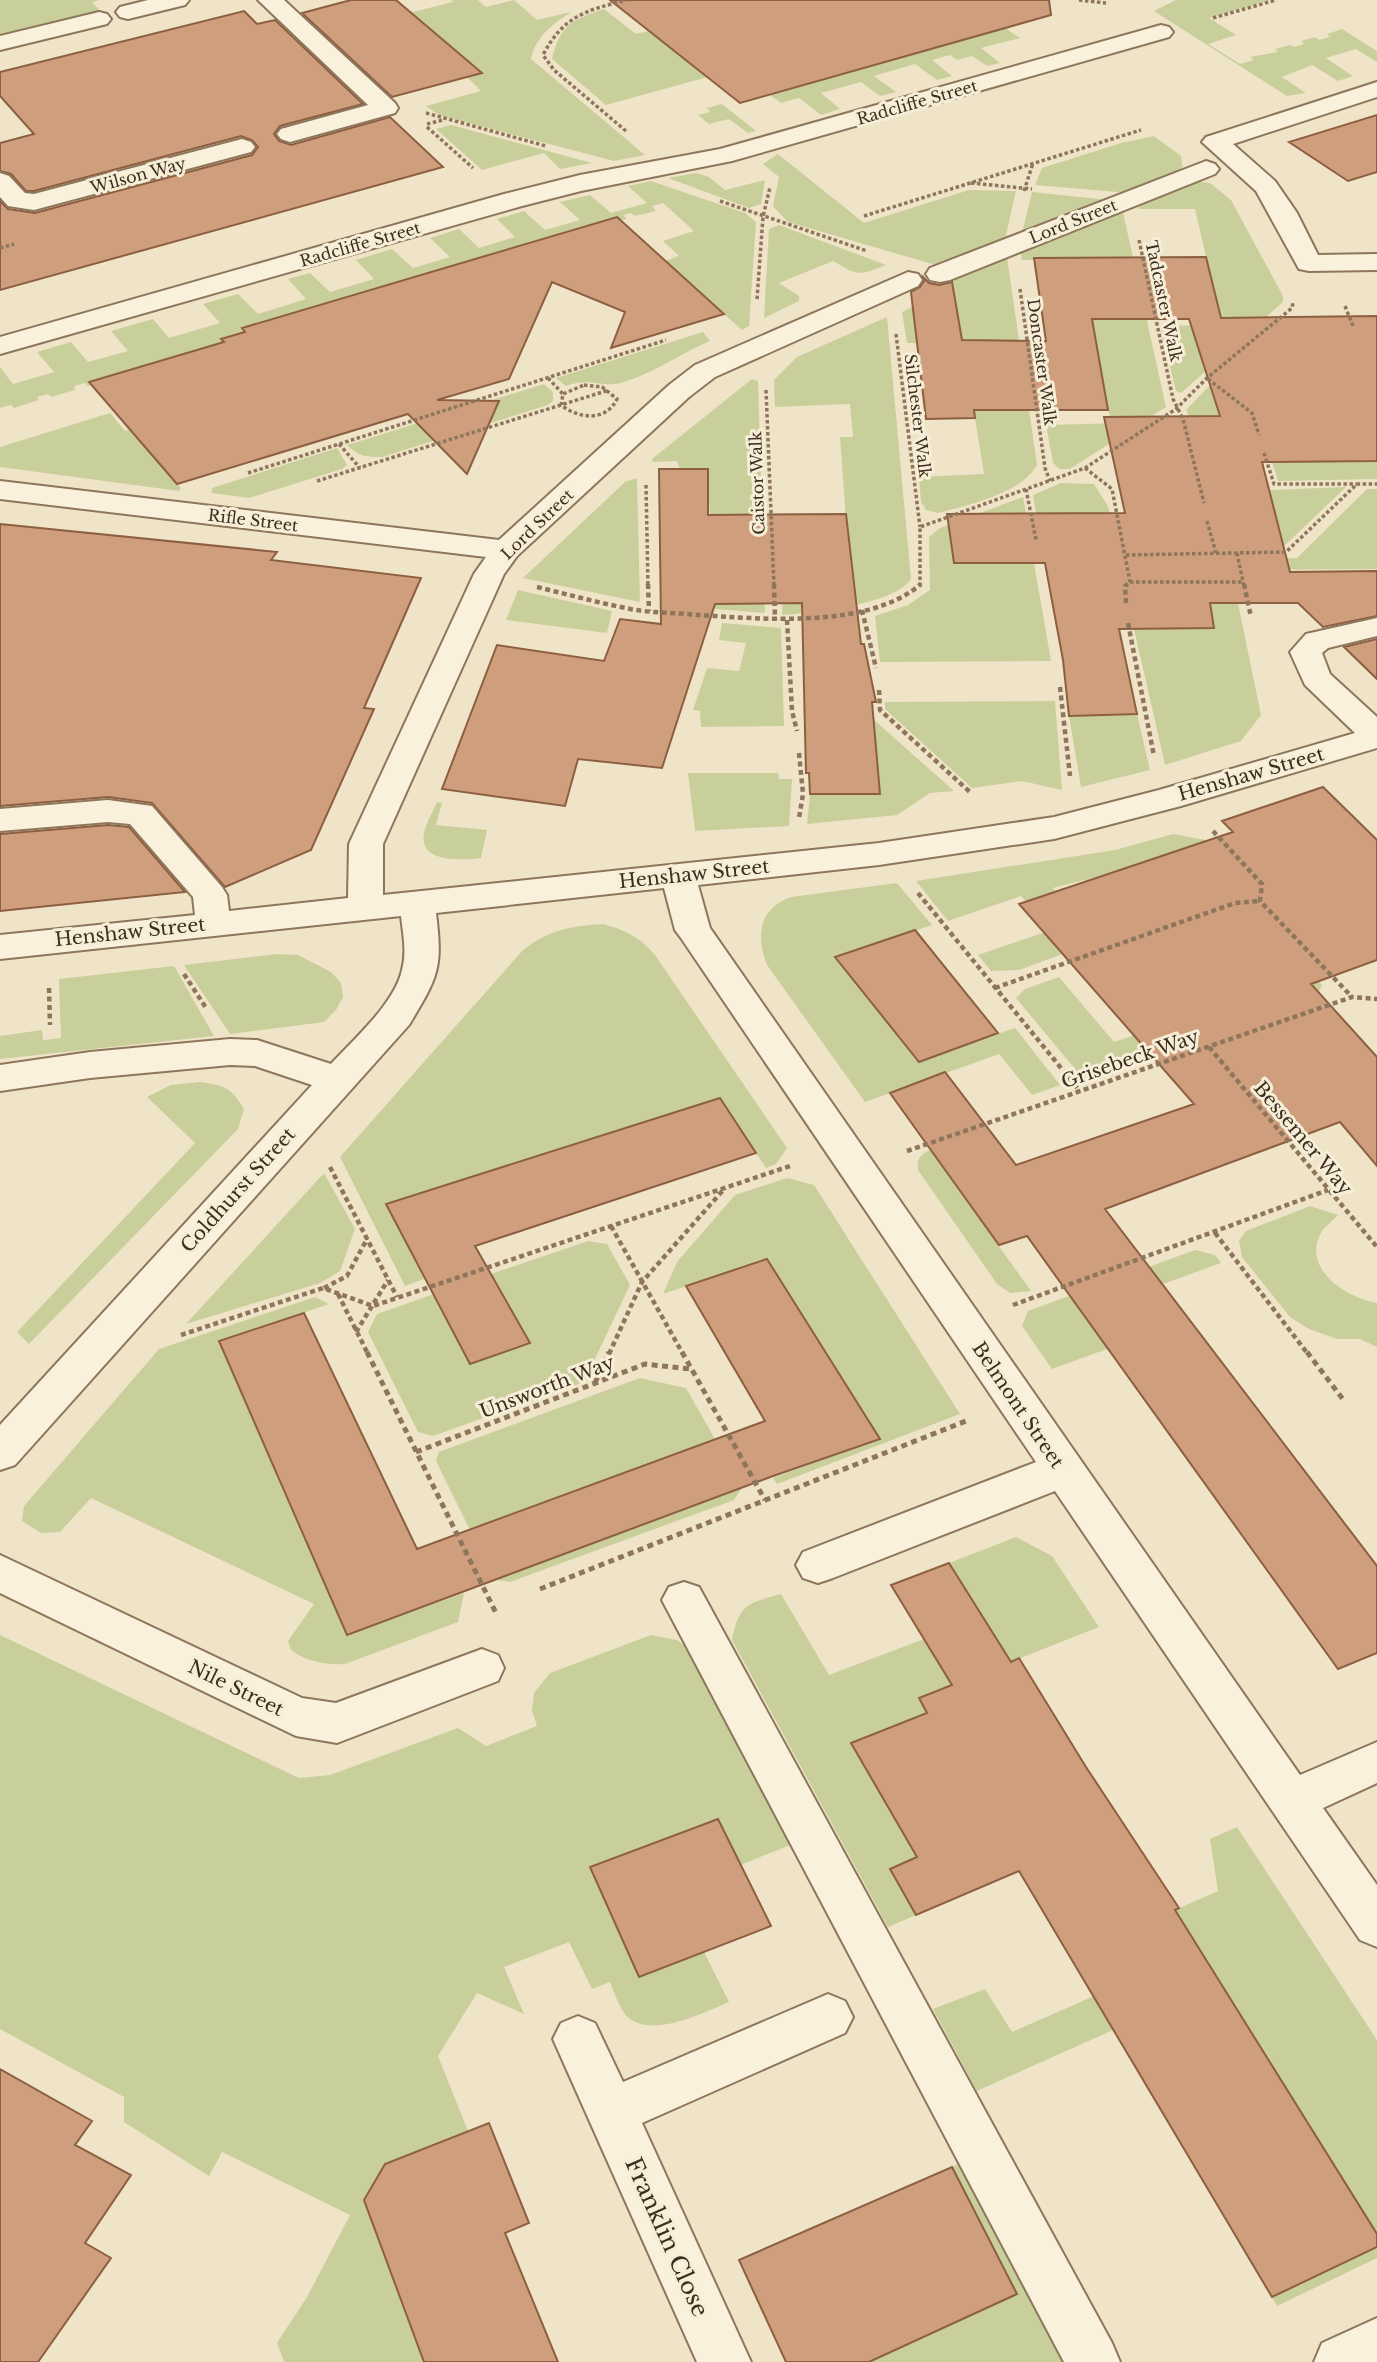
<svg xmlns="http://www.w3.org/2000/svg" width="1377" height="2362" font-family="'Libre Baskerville',serif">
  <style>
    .green { fill: #c9cf9b }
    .building { fill: #cf9f7d; stroke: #8d5f41; stroke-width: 2 }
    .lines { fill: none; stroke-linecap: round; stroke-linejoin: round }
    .minor-casing { stroke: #8d765c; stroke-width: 4 }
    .path-far2 { stroke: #8d765c; stroke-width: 3.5; stroke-dasharray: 3.5 2.5; stroke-linecap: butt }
    .path-far1 { stroke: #8d765c; stroke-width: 4.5; stroke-dasharray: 5 3.5; stroke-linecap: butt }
    .path { stroke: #8d765c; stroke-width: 5; stroke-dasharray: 6 4.5; stroke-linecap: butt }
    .minor { fill: #faf1dc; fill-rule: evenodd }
    .labels { text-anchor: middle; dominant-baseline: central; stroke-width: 6; stroke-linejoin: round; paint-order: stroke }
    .far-street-label { font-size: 16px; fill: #3d2e20; stroke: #f7eed8 }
    .street-label { font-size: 19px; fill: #3d2e20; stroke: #f7eed8 }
    .near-street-label { font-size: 23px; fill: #3d2e20; stroke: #f7eed8 }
  </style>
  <rect width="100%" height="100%" fill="#f0e4c8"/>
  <path class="green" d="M0,0H100L92,2L100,11L0,35Z
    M452,0H478L486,7L514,0L537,20L571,12C552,25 536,36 531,59L645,155L614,161L439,115L426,106L481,91L467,77L482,72L444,40L426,44L363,50L318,9L325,7L349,28L453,2Z
    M965,0L932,15L606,105L552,59C559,26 573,19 604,9L636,34L677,24Z
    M1176,0H1270L1209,18L1236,35L1208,44L1240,64L1254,60L1250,57L1278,52L1275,49L1290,45L1294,47L1304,44L1301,41L1315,37L1319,40L1330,37L1327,34L1342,29L1377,51V62L1356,49L1326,58L1353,76L1338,81L1312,65L1282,77L1306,93L1287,96L1154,11Z
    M1001,25L1020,38L981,48L1000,63L987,66L972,56L957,60L950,55L932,60L952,76L937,80L915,64L874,76L896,92L880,96L861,82L821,93L840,109L821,115L799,98L781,103L770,95Z
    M722,104L756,131L748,133L729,119L709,124L698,115L710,112L707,108Z
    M451,125L592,163L560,169L544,153L482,170L436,129Z
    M1154,136L1181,156L1183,171L1129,193L1035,185L1042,168L1121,143Z
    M778,154L864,223L969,190L1016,191L1004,244L946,268L788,222L773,206L779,177L763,164Z
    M696,173L709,177L725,190L765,180L761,204L749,208L668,178Z
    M651,181L745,213L756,222L749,326L742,330L665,261L679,256L663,241L694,231L663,203L652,206L656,211L635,216L631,213L623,215L627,219L560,234L542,244L537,241L328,308L324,304L243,328L245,332L221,339L244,365L221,380L196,350L88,386L85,383L74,386L75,390L51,397L48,394L37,397L39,400L14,408L11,405L0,408V367L13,384L54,372L37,352L71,342L88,362L128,351L111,331L153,319L169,338L220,323L203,304L238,294L258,314L306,299L288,279L310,273L330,292L374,279L356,260L392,249L413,268L450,257L430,238L459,229L479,248L515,237L497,219L524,211L545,230L580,220L560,202L590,195L611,213L647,203L628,186Z
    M1190,181L1210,183L1231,200L1283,296V302L1181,393L1176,391L1160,326L1222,325L1195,209H1139L1138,200Z
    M1032,192L1109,200L1021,237Z
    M1122,208L1166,407L1070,469H1060L1053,463L1046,425L1122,423L1125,417H1110L1095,350L1047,260H1022L1020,249Z
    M779,225L886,265C859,276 858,276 833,261L779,283L799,296V301L764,318L769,229Z
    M1007,257L1037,465C1022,493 968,505 938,513L926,510L921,502L919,477L984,474L973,406L932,343H907L902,312L938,294L947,281Z
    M887,317L911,579C894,605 811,613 782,615L783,588L848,548L840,437H853L850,404L775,407L774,380L797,357Z
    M703,332L710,341C679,354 653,374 620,383C603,388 590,377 566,386L556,378Z
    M752,379L758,381L765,613L655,604L663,605L712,547L707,469H680L677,461L653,462L652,459Z
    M544,384L553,392V401L548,405L382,457C366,457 359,457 347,445Z
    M1210,385L1248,416H1189L1186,410Z
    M110,413L125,431L163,419L147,449L181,488L179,491L0,467V447Z
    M337,448L347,465L342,469L249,498L212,493V488Z
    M1377,461V479L1278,481L1272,462Z
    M637,478L640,602L523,578L625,482Z
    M1061,483L1094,484L1108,506L1124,582L1100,513H1036L1033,495Z
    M1346,487L1282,548L1269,490Z
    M1367,489H1377V569L1254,570L1250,560L1297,558Z
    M1023,497L1028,525L949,527L954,562L1034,563L1051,661L880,662L875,616L908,605L930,590L929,537L940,528Z
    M1234,584L1261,715L1241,741L1165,765L1134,629L1214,628L1207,592Z
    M518,590L612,611L607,633L506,620Z
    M722,623L781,628L784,726L701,727L700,711L693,710L707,668L739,671L746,643L719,640Z
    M1055,701L1062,790L1022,781L972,788L885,709V702Z
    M1137,714L1150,770L1081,787L1069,716Z
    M873,719L954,791L930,793L897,815L807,824L810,794H880Z
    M688,773H778L779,779H792L789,826L695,831Z
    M437,802L442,803L436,825L487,830L481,858C463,860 418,864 424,833C426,823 433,811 437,802Z
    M1173,834L1211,841L1116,872L1053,888L1098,941L1019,970L991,971L978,955L1051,930L1021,896L948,921L916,881L1115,850Z
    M897,883L932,925L835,958L917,1061L1015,1028L1060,1085L1032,1095L999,1054L865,1102L767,965C756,936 758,909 791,897Z
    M1257,914L1322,985L1315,1000L1096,1077L1080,1075L1016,998L1025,989L1059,977L1114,1042L1135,1035Z
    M603,924C625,930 640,937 655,955L787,1148L776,1164L766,1168L720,1098L387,1204L424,1279L405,1286L340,1157L523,950C549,930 570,926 603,924Z
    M277,954L298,955L331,972L341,983L343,997L336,1010L324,1022L230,1034L184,965Z
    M174,966L214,1036L0,1059V1036L42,1030L43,1040L61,1038L59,979Z
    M199,1082C223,1085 231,1087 244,1109L238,1129L29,1344L17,1332L195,1143L147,1097L171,1085Z
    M930,1150L1031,1291L1010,1293L997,1284L918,1170C917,1158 920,1155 930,1150Z
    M324,1173L355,1229L340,1271L320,1283L186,1324Z
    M787,1178L814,1185L960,1414L777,1484L773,1478L880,1438L768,1259L663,1294L677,1262L735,1195Z
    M1310,1206L1338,1215C1333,1220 1326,1226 1322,1231C1300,1268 1346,1298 1377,1303V1347L1360,1339H1337L1309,1329L1290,1317L1242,1257L1239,1241L1246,1231Z
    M588,1241L607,1244L630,1285L584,1382L433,1436L418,1432L368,1332L377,1314L434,1294L470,1364L529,1344L491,1274Z
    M1195,1250L1215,1255L1221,1263L1083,1313L1107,1349L1052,1369L1022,1326L1028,1311Z
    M315,1297L329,1304L219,1341L347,1635L464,1593L458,1622L345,1664C326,1665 307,1662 291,1650L288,1641L314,1604L91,1498L60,1532L41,1533L22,1521L24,1506L159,1349Z
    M640,1378L686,1388L715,1439L627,1471L651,1521L742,1488L734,1500L510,1582L496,1580L595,1542L568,1493L470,1530L436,1461L439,1452Z
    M1016,1537L1052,1556L1099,1627L919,1698L931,1720L965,1837L890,1869L916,1915L888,1927L732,1640C739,1604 748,1603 781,1594L829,1675L982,1617L949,1563Z
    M0,1635L299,1778L330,1775L458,1728L486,1746L537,1726L532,1711L534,1693L550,1673L651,1635L677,1640L692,1651L793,1844L740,1865L717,1819L591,1867L639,1977L704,1952L729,2002C703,2013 646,2042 624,2013C618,2004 614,1992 610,1982L592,1989L569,1942L504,1967L524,2014L477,1993L438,2056L468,2131L364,2200L387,2264L461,2234L467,2249L394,2281L424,2362H284L277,2343L307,2297L350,2215L222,2152L209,2176L124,2122V2097L0,2029Z
    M1237,1827L1377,2040V2234L1175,1910L1218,1891L1210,1839Z
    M985,1989L1012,2032L1094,1996L1113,2030L977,2091L933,2009Z
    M960,2163L1066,2362H869L1017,2294L952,2167Z
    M1377,2247V2258L1277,2306L1272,2297Z"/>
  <path class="building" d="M351,0H396L482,73L392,97L302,13Z
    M610,0H1049L1051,15L740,103Z
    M244,11L257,24L275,20L363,104L280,126L274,134L279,141L291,145L390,117L443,167L0,290V201L8,209L35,213L252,155L258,147L252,140L241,136L34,191H26L11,174L0,171V143L34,134L0,96V72Z
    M1377,115V172L1348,181L1289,142Z
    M617,217L724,314L611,348L625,312L552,282L509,379L437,400L499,401L467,474L408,414L177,484L89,382L224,342L221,339L245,332L242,328Z
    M1206,257L1221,318L1377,316V461L1262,462L1290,572L1377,571V616L1323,627L1298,603H1210L1214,628L1119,629L1137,714L1069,716L1063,660L1045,563H954L947,514L1125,513L1104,417L1220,416L1189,319H1092L1108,410H974L975,418L926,419L911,292L920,287L924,281L923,277L929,283L939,285L952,282L962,340L1046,341L1034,258Z
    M659,469H708V515L846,514L861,644H864L876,702H872L880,794H810L809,773H806L802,603L715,604L662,768L578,759L565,806L442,789L497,645L604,661L620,619L661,624Z
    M0,524L277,552L271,560L421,578L364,708L374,709L311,850L225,887L152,803L108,797L0,806Z
    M1377,639V679L1344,647Z
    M1323,787L1377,840V960L1311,984L1377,1057V1166L1340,1122L1105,1209L1377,1566V1653L1338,1669L1027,1236L999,1245L890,1093L945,1072L1016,1165L1194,1104L1019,904L1233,832L1222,821Z
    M108,825L129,827L185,892L0,911V834Z
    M915,930L998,1033L919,1062L835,957Z
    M720,1098L756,1153L475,1246L530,1343L470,1364L386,1204Z
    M767,1259L880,1439L773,1476L347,1635L219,1341L304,1313L417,1549L765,1421L686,1286Z
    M949,1563L1011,1662L1019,1658L1086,1767L1179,1908L1175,1910L1377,2234V2247L1272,2297L1019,1871L916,1915L890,1869L917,1857L851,1743L927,1713L919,1698L952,1685L891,1585Z
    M718,1819L771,1926L639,1977L590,1867Z
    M0,2069L92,2121L75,2145L131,2175L85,2243L111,2258L38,2362H0Z
    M489,2123L529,2223L505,2233L558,2362H424L364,2200L385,2164Z
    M952,2167L1017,2294L869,2362H786L739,2260Z"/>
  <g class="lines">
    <g class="minor-casing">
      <path id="minor" d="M148,0H189L185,5L128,19L120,17L116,12L120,7Z
        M258,0H284L395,103L398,108L395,113L290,142L281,139L277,134L281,129L368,105Z
        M99,12L107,14L111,19L107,24L0,50V36Z
        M1161,25L1169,27L1173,32L1169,37L732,161L581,191L522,206L0,354V337L504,194L580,175L720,149Z
        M1377,82V97L1233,144L1275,181L1297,213L1318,255L1377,254V270L1309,271L1299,269L1256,191L1202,142L1206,137Z
        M242,139L251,142L255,147L251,152L34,210L8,206L0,197V173L9,176L25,193L34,194Z
        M1206,161L1215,164L1219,169L1215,174L950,280L940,282L930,280L926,274L930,268Z
        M908,272L918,274L922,280L918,286L715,377L689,397L517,556L504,574L383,844V895L879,843L1054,817L1159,790L1355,733L1305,685L1290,652L1306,634L1377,618V636L1328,648L1322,653L1330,674L1377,717V748L1181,806L1054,839L879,865L698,885L710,928L1300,1775L1377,1742V1783L1323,1808L1377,1885V1947L1360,1940L1055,1491L833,1578L818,1583L803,1578L796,1565L803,1552L1036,1462L681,938L675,930L664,888L436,913C443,969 438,977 409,1025L15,1465L0,1470V1425L312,1085L255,1066L230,1065L90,1078L0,1091V1065L90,1052L230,1039L257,1040L331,1064C354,1039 395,1003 402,970C407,952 403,934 401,916L0,959V935L195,915L193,897L130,824L108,822L0,831V809L108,800L152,806L222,887L227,895L229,911L348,898L349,844L474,574L486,557L0,499V481L499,540L669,385L695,365Z
        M0,1555L302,1698L336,1703L482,1649L498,1655L504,1668L498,1681L337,1743L296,1736L0,1593Z
        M684,1582L699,1587L1112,2343L1120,2362H1064L662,1600L669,1587Z
        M828,1994L845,2001L853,2017L845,2033L642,2123L751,2362H697L553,2039L561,2023L578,2016L595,2023L623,2082Z
        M1377,2318V2362H1314L1322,2343Z"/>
    </g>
    <path class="path-far2" d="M1079,0L1106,3
      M1213,18L1276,0
      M426,113L546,146
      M427,124L443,120
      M427,127L473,168
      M626,131L554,70L543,55C563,16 587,10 627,0
      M971,183L1032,189
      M1024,191L1033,163
      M720,201L867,251
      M864,216L1141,130
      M1139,240L1173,399L1183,419L1204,503
      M0,248L14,244
      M1020,289L1045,468L1050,481
      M757,299L763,217L770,187
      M1345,306L1354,328
      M896,334L920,527
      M548,378L563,394
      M1208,379L1252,413L1259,435
      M584,385L602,387L617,399C606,422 579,419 561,405L563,394Z
      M766,390L774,586
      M339,444L360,468
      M1264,453L1274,484H1357
      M1085,468L1112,489L1130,582L1126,586
      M248,473L666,340
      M317,481L609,390
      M646,485L648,586
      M1026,489L1036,540
      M1207,521L1216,553
      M1237,553L1244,586
      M1126,555L1286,552L1357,484H1377
      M1130,582H1244
      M920,586V527L1085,468L1176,409L1207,378L1292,308L1293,303"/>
    <path class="path-far1" d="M648,584L649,611
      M774,584L775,620
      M1244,584L1251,617
      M537,587C570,595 603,604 636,610C656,613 678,613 699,615C764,619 869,629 921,584
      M1126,603L1125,586L1128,584
      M862,610L876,668
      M787,620L792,711L797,731
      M1128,623L1154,756
      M1060,687L1070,776
      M879,690L880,710L971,793
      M799,753L803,794L799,818
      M1213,831L1262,884L1260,901L1352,997
      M918,893L1079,1090
      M184,974L206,1008
      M49,988L50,1025
      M995,988L1235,903L1260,901
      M1209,1047L1377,1247
      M907,1151L1352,997L1377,999
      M330,1167L397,1297
      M611,1226L683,1354
      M1215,1233L1308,1354
      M324,1288L347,1276L367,1239
      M338,1294L368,1354
      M1013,1305L1328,1190
      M356,1332L388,1280
      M181,1335L323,1288L373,1306L793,1165
      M609,1354L642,1282L725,1188"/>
    <path class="path" d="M367,1352L496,1613
      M682,1352L765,1500
      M1307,1352L1345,1402
      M595,1383L609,1352
      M416,1452L645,1364L690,1369
      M540,1589L966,1421"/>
    <use href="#minor" class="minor"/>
  </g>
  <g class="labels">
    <g class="far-street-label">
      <text transform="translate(917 102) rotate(-16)">Radcliffe Street</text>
      <text transform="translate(138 175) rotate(-15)">Wilson Way</text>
      <text transform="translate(1073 221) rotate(-22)">Lord Street</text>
      <text transform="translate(360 244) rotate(-16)">Radcliffe Street</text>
      <text transform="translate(1164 301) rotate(78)">Tadcaster Walk</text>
      <text transform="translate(1042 362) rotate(82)">Doncaster Walk</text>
      <text transform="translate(918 416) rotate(83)">Silchester Walk</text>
      <text transform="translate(757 483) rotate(-92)">Caistor Walk</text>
      <text transform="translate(253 520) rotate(7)">Rifle Street</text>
      <text transform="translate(537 524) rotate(-44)">Lord Street</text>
    </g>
    <g class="street-label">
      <text transform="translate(1251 774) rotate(-16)">Henshaw Street</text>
      <text transform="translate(694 874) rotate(-6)">Henshaw Street</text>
      <text transform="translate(130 932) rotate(-6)">Henshaw Street</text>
      <text transform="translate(1130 1059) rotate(-19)">Grisebeck Way</text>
      <text transform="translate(1303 1138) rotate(50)">Bessemer Way</text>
      <text transform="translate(238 1190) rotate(-48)">Coldhurst Street</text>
      <text transform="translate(547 1387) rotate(-21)">Unsworth Way</text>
      <text transform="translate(1018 1405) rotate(56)">Belmont Street</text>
      <text transform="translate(236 1688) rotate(26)">Nile Street</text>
    </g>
    <g class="near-street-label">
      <text transform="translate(667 2237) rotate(66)">Franklin Close</text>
    </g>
  </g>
</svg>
